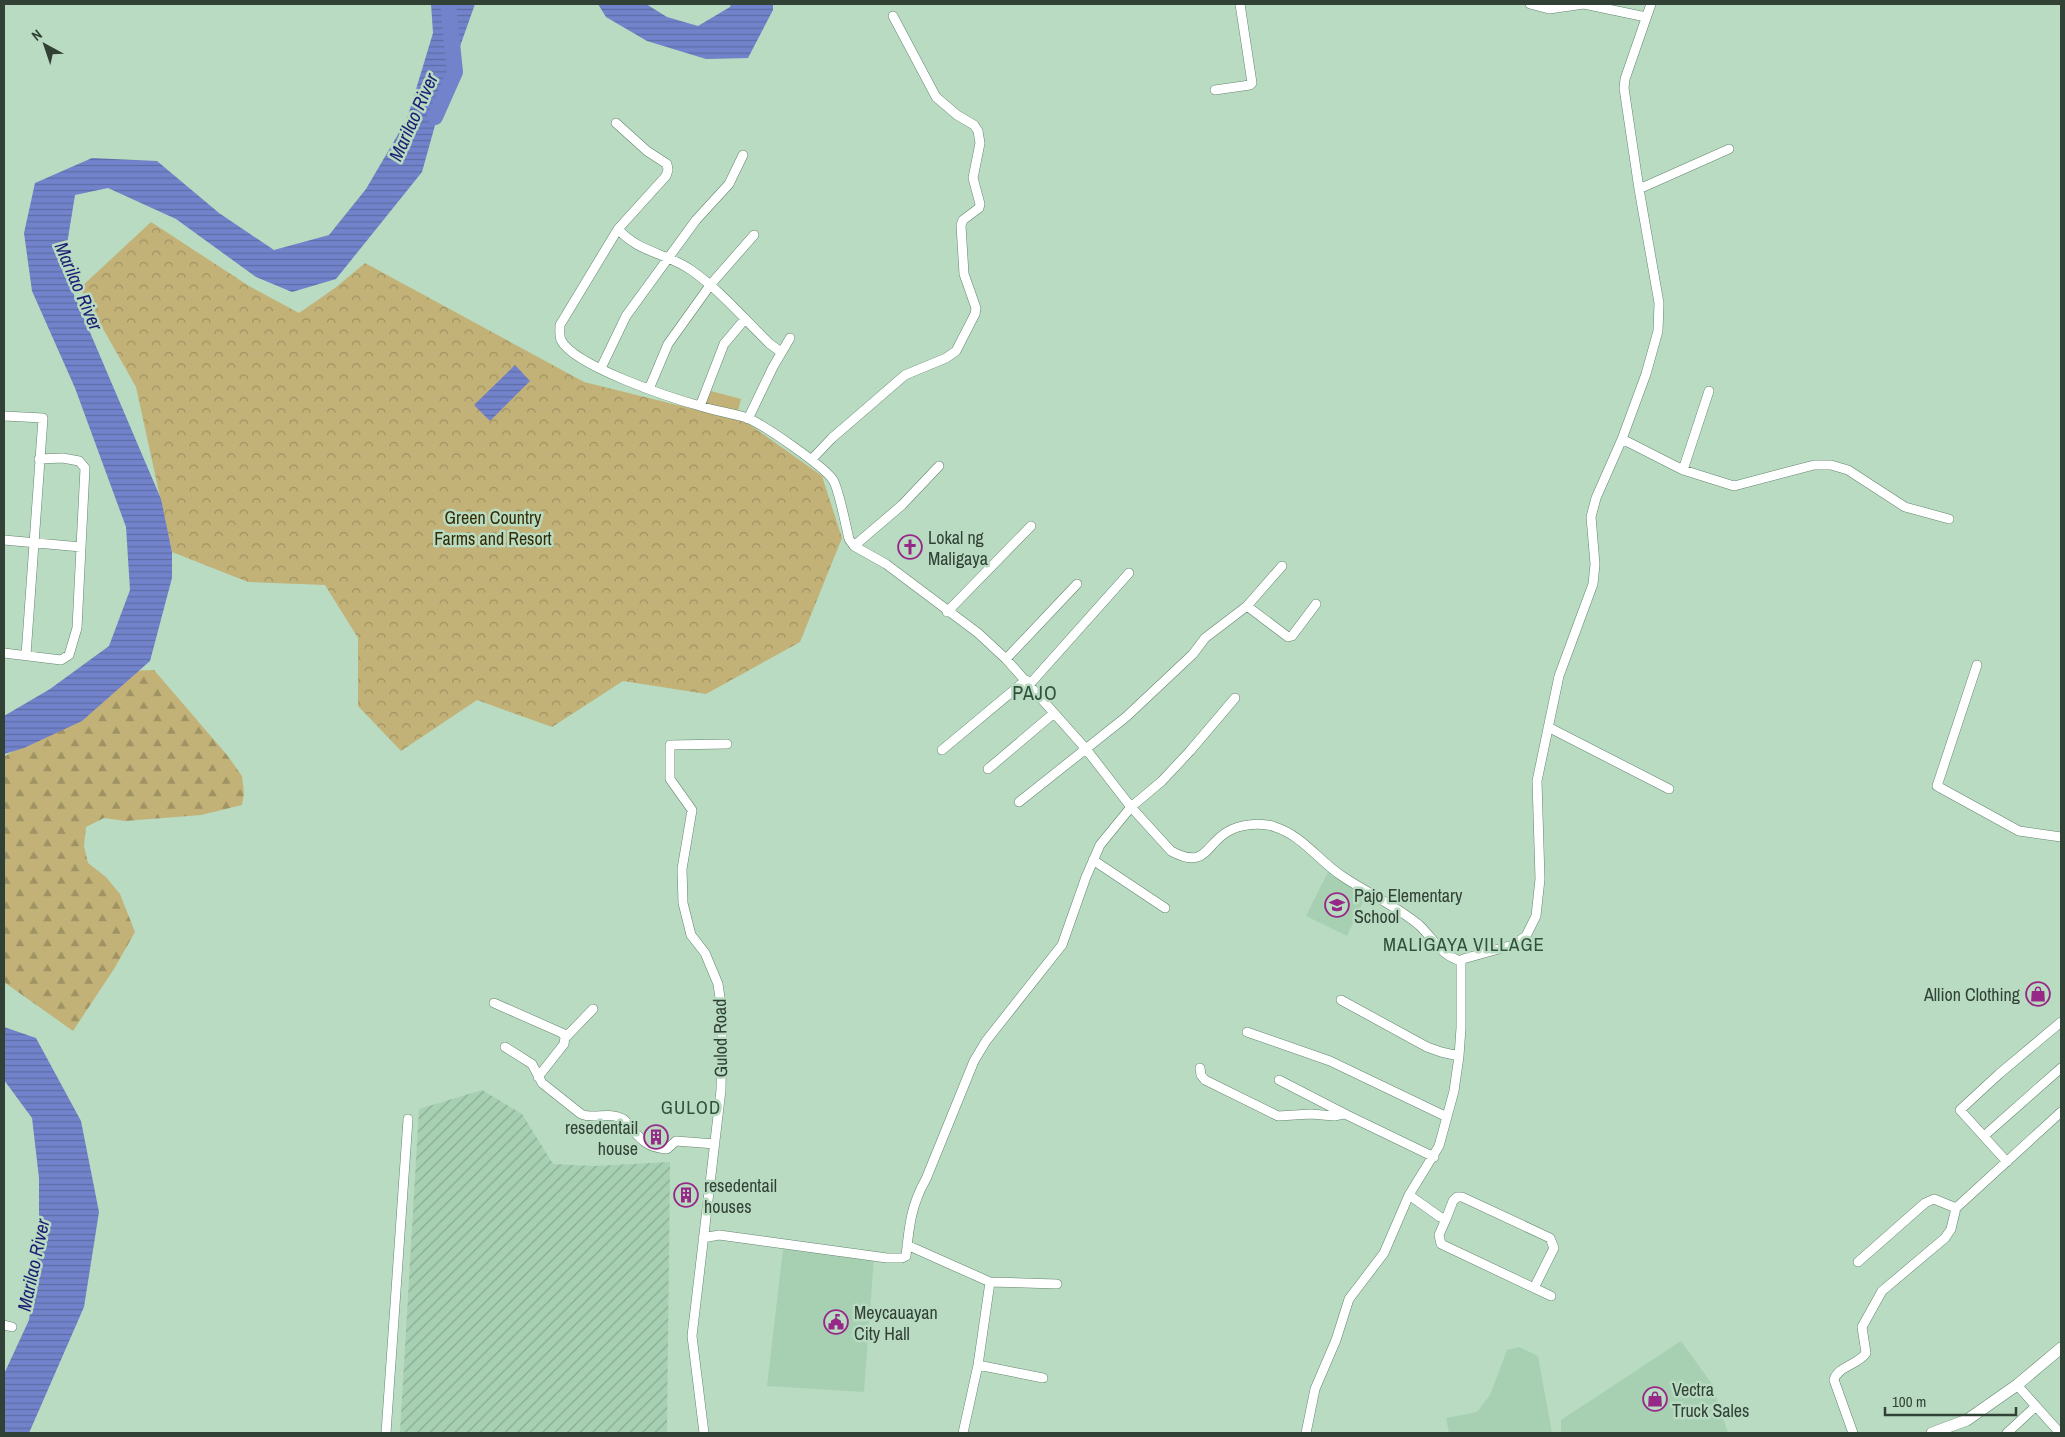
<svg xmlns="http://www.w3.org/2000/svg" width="2065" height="1437" font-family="'Archivo Narrow',sans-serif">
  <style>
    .built { fill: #a7d0b3 }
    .industrial { fill: url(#industrial-furrows) }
    .grass { fill: #c3b278 }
    .forest { fill: url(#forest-firs) }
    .park { fill: url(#park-crowns) }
    .water { fill: url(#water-rules) }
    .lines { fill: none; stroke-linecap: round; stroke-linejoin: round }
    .river { stroke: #7282cb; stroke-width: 16 }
    .minor-casing { stroke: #64856e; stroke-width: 10 }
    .secondary-casing { stroke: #64856e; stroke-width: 12 }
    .minor { stroke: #fff; stroke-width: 9 }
    .secondary { stroke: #fff; stroke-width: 11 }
    .labels { text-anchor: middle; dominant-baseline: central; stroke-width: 5; stroke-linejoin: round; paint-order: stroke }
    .park-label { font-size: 18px; fill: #362c04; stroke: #b8dbc2 }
    .poi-label { font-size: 18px; fill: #324136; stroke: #b8dbc2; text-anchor: start }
    .street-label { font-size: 18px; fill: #324136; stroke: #b8dbc2 }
    .water-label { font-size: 19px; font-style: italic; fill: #1d1d73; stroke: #b8dbc2 }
    .neighbourhood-label { font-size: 19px; letter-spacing: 1px; fill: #32513c; stroke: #b8dbc2 }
    .quarter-label { font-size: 20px; letter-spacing: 1px; fill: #32513c; stroke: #b8dbc2 }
  </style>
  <defs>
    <pattern id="industrial-furrows" width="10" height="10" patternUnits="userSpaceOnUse" patternTransform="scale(1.25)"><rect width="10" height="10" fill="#a7d0b3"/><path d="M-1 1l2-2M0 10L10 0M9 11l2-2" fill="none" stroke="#89aa92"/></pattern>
    <pattern id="forest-firs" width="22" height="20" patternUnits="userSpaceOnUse" patternTransform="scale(1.25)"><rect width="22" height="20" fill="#c3b278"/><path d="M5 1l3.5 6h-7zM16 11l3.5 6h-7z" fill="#9f9263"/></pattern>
    <pattern id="park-crowns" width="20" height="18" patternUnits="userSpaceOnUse" patternTransform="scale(1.25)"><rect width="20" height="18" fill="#c3b278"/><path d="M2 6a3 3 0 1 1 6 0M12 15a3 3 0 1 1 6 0" fill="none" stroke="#9f9263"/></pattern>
    <pattern id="water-rules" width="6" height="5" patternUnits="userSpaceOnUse" patternTransform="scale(1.25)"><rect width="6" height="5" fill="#7282cb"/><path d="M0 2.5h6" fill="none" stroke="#5e6ca6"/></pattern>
  </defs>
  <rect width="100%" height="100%" fill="#b8dbc2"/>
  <path class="built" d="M1329,870L1367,894L1347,936L1306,916Z
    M783,1249L874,1258L864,1392L767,1386Z
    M1681,1341L1712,1384L1728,1433H1561V1420Z
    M1519,1347L1538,1356L1552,1433H1449L1446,1418L1477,1412L1490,1395L1507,1350Z"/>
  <path class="industrial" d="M482,1090L522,1114L553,1164L594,1166L670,1162L667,1433H400L419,1109Z"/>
  <path class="grass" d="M707,390L741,399L737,415L703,407Z"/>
  <path class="forest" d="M154,670L227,755L242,776L244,793L242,805L201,815L125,821L104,818L86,827L84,846L88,863L106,877L120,894L135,932L114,969L73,1031L4,982V757L128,671Z"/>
  <path class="park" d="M151,222L249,286L299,313L335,288L365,263L584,382L746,422L822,476L842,538L800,642L706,694L623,681L552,727L477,700L401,751L358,706V638L325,585L248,582L172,552L136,387L80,288Z"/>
  <path class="water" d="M431,4H475L446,86L422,172L336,279L292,292L256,277L176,219L108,188L75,195L63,269L161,499L172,552V578L150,661L82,721L24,748L4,754V716L50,689L109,646L130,590L126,527L75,388L32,291L24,233L35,183L92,158L157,161L219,213L274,250L329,235L366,189L407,119L433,33Z
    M598,4H646L667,17L698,26L730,7L731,4H773V10L748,58L706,59L647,41L606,17Z
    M515,365L530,381L490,421L474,405Z
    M4,1027L36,1038L81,1121L99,1212L84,1307L29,1433H4V1374L29,1320L39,1247V1178L32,1118L4,1080Z"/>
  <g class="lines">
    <path class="river" d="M435,117L455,72L448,4"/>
    <g class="minor-casing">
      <path id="minor" d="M1530,4L1549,9L1584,4L1646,17
        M1215,90L1250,85L1252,83L1240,4
        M616,123L647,151L667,164L668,170L666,176L618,229C639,253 667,253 691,270C721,291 744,319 770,344L781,352
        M1639,189L1729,149
        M618,229L560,325C560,330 559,335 561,340C574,366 671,398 700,406C715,411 732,413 747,418C763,424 825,467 833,480C839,489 846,527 849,539L854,546L886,564L978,633L1006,659L1086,749L1131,807L1171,851C1206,870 1205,845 1227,832C1240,824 1262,822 1275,827C1303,836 1319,861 1342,876C1367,893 1395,905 1419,925C1434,939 1440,955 1461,961L1463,959L1513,945L1526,936L1536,916L1540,879L1537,781L1559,676L1593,584L1595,564L1591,517L1596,498L1622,439L1646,374L1658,331L1659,303L1639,189L1624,88L1625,79L1651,4
        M601,368L626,316L696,220L729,184L743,155
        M649,389L668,344L711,284L754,235
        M700,406L724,344L745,319
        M4,416L43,418L26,655
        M748,419L773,367L790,338
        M1622,439L1683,470L1734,486L1814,465H1831L1848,470L1905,507L1949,519
        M39,459L63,458L79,461L85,468L81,547
        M812,459L832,438L905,375L946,358L956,351L975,314L976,308L964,274L961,225L963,220L979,208L980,204L973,178L980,143L978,131L974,125L957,115L936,97L893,16
        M1683,470L1709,391
        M4,540L81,547L77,628L69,655L61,660L4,653
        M854,546L902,505L939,466
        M1247,606L1288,637L1292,636L1316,604
        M947,612L1031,526
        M1006,659L1077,584
        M1977,665L1937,786L2019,831L2061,837
        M1030,684L1129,573
        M1548,727L1669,789
        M942,750L1026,680
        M988,769L1054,713
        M1019,802L1126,717L1193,654L1205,638L1247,606L1282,566
        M1093,860L1165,908
        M1341,1000L1427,1047L1441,1052L1459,1056
        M494,1003L562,1033L565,1037L564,1044L538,1077
        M1247,1032L1330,1061L1447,1117
        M565,1038L593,1009
        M505,1047L532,1064L542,1083L581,1114C594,1120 609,1111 623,1119C626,1121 629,1125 631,1128C642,1141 649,1148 667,1149L676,1141L715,1144
        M1200,1068L1201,1075L1205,1080L1278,1116L1311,1114L1334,1116L1344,1114
        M1279,1080L1347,1115L1434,1157
        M1984,1136L2061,1068
        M2007,1162L1960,1110L1999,1074L2061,1022
        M1409,1195L1440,1217L1446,1219L1439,1235L1441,1244L1551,1296
        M1446,1219L1453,1201L1457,1197H1462L1550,1238L1554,1248L1534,1288
        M703,1238L719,1235L887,1258H902L906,1256C909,1227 911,1205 926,1179L974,1061L986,1041L1062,945L1086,877L1100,845L1131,807L1162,781L1190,751L1235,698
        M907,1245L990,1282L978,1365L963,1433
        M1858,1262L1925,1203L1934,1199L1956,1208
        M990,1282L1057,1284
        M4,1325L12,1327
        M978,1365L1043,1378
        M2017,1385L2060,1433
        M386,1433L408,1119
        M704,1433L692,1336L721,1090L722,1032L721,1005L718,984L705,953L691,935L683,903L682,869L692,810L670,779V745L727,744
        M1306,1433L1315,1389L1336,1340L1349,1299L1384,1253L1409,1195L1439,1146L1454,1091L1459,1056L1461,1028V961
        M1853,1433L1834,1380C1838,1366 1858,1365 1866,1353L1862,1327L1882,1291L1945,1238L1951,1229L1956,1208L2061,1112
        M2007,1433L2035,1407"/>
    </g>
    <g class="secondary-casing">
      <path id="secondary" d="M1932,1433L1967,1420L2017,1385L2061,1348"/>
    </g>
    <use href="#minor" class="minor"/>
    <use href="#secondary" class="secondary"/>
  </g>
  <defs>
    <g id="church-ring" transform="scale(1.25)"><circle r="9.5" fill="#b8dbc2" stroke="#972888" stroke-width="1.5"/><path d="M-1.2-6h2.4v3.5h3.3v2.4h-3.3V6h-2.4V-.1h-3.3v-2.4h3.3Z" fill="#972888"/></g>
    <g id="school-ring" transform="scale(1.25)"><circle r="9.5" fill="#b8dbc2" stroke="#972888" stroke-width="1.5"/><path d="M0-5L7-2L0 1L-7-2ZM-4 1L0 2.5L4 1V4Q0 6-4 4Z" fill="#972888"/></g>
    <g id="shop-ring" transform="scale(1.25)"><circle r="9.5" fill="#b8dbc2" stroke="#972888" stroke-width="1.5"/><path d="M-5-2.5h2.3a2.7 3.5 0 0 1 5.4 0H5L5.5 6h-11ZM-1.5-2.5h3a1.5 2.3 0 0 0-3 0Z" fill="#972888"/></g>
    <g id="building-ring" transform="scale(1.25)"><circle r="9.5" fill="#b8dbc2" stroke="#972888" stroke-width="1.5"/><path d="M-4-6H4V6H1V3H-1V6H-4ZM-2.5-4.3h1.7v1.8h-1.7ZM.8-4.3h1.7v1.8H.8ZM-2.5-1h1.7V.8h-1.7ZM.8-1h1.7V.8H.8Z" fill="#972888"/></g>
    <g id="civic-ring" transform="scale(1.25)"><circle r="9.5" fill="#b8dbc2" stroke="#972888" stroke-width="1.5"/><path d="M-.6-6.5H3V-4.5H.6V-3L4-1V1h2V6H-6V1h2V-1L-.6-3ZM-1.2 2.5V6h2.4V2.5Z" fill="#972888"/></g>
  </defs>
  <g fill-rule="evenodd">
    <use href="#church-ring" x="910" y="547"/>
    <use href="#school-ring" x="1337" y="905"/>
    <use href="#shop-ring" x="2038" y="994"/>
    <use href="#building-ring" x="656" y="1137"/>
    <use href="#building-ring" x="686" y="1195"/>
    <use href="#civic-ring" x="836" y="1322"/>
    <use href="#shop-ring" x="1655" y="1399"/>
  </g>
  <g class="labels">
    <g class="park-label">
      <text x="493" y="517">Green Country<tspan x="493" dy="21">Farms and Resort</tspan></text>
    </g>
    <g class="poi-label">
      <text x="928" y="537">Lokal ng<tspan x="928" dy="21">Maligaya</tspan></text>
      <text x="1354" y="895">Pajo Elementary<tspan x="1354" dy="21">School</tspan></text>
      <text x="2020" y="994" text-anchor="end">Allion Clothing</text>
      <text x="638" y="1127" text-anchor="end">resedentail<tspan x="638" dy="21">house</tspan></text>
      <text x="704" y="1185">resedentail<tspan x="704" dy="21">houses</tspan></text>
      <text x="854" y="1312">Meycauayan<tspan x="854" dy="21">City Hall</tspan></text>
      <text x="1672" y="1389">Vectra<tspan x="1672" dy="21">Truck Sales</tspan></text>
    </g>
    <g class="street-label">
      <text transform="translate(720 1038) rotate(-91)">Gulod Road</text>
    </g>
    <g class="water-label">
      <text transform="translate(413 117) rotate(-66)">Marilao River</text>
      <text transform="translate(79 286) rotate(67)">Marilao River</text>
      <text transform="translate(33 1265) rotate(-78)">Marilao River</text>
    </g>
    <g class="neighbourhood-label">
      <text x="1464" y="944">MALIGAYA VILLAGE</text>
      <text x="691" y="1107">GULOD</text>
    </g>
    <g class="quarter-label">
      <text x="1035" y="692">PAJO</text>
    </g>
  </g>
  <rect width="2065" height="1437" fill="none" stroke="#324136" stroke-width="10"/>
  <g transform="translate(45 45) rotate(320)" stroke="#b8dbc2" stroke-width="4" paint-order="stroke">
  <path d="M0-4L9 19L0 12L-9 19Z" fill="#324136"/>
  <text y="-8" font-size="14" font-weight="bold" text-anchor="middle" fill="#324136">N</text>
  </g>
  <path d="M1885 1407v8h131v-8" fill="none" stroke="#324136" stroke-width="2.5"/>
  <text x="1892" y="1407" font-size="15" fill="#324136" stroke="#b8dbc2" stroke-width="4" paint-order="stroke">100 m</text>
</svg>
